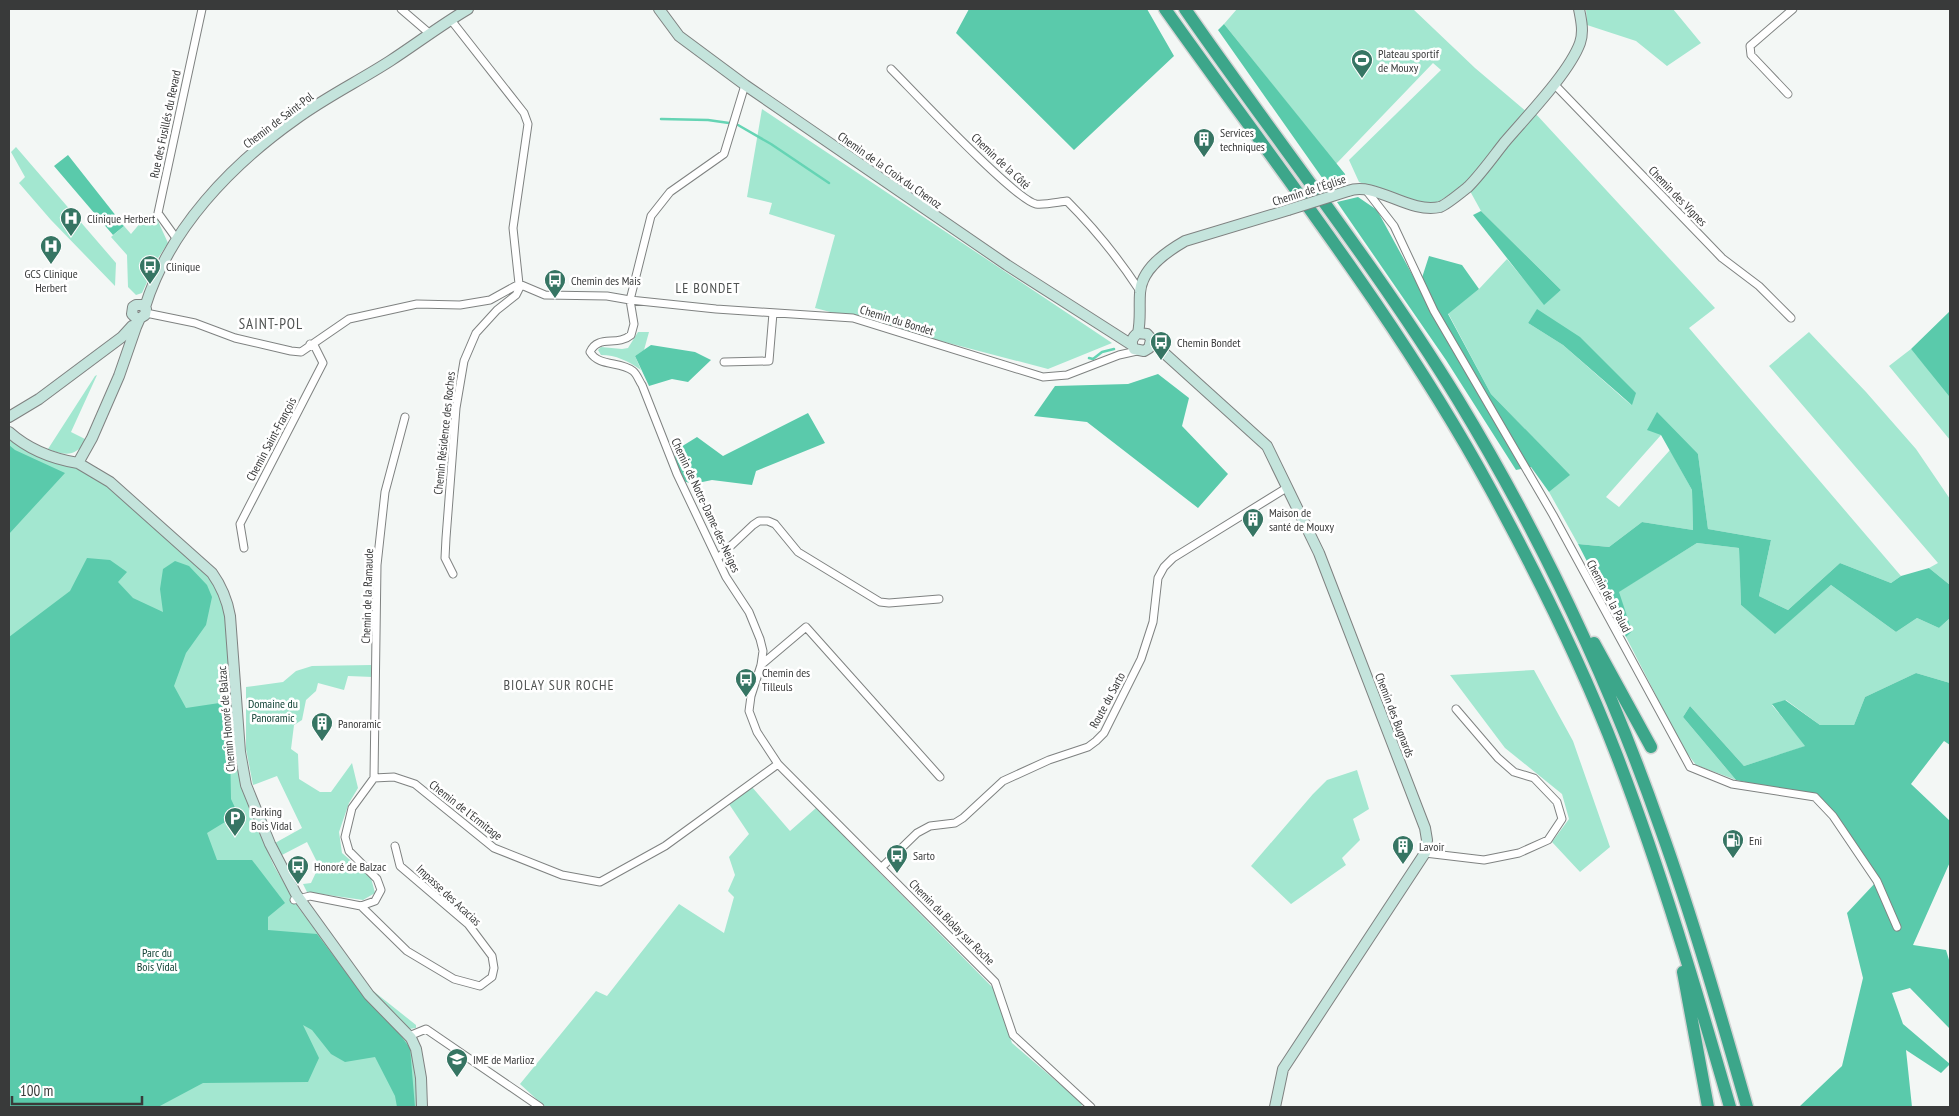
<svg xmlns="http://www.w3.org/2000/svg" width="1959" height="1116" font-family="'PT Sans Narrow',sans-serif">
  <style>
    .green { fill: #a3e7d0; fill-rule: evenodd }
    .forest { fill: #5acaab }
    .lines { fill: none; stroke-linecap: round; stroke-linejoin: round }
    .stream { stroke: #65d4b4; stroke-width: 2.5 }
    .street-casing { stroke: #7f8281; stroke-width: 9 }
    .secondary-casing { stroke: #7f8281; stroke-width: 12 }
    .highway-casing { stroke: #d3d4d4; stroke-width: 15 }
    .street { stroke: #fff; stroke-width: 7 }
    .secondary { stroke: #c4e4dc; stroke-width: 10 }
    .highway { stroke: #3ca68a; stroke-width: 12 }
    .secondary-bridge-casing { stroke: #7f8281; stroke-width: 12; stroke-linecap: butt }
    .secondary-bridge { stroke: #c4e4dc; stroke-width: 10 }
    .labels { text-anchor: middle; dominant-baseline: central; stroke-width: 5; stroke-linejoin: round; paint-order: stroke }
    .poi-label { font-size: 12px; fill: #393a3a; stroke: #fff; text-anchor: start }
    .street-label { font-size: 12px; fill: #393a3a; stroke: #fff }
    .park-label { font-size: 12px; fill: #134437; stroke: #fff }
    .neighbourhood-label { font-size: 14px; letter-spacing: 1px; fill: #4f5251; stroke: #fff }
    .quarter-label { font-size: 15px; letter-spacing: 1px; fill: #4f5251; stroke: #fff }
  </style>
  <rect width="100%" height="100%" fill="#f3f7f5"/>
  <path class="green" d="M1237,9H1413L1475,68L1527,112L1462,187L1436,203L1417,204L1359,182L1349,160L1441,70L1433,63L1336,164L1224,24Z
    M1586,9H1673L1701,43L1667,66L1636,41L1587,25Z
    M762,109L1112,343L1048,369L815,308L835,235L769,214L772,203L747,197Z
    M1535,113L1715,308L1689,328L1901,576L1891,583L1840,563L1788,610L1759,596L1771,540L1708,529L1698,454L1661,435L1606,497L1619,507L1670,450L1692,490L1693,530L1642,522L1609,547L1578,544L1549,492L1569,475L1491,394L1448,313L1479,289L1507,259L1544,304L1561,290L1481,211L1470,191ZM1537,310L1631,405L1563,345L1528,323Z
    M16,147L116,263L115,286L51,220L19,183L25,177L11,152Z
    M147,215L157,219L168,243L158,258L142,293L136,295L128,287L127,255L111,237L124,226L131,234Z
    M638,332H649L644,350L635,356L641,370C628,361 616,355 601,355L598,350L601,347L622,349L628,348Z
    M1809,332L1866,392L1916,449L1950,499V585L1929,568L1938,563L1769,366Z
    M1911,349L1950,395V440L1889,366Z
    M97,375L71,432L87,440C75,457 66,456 48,449L95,376Z
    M9,437L75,466L111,488L179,548L212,581L222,596L226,620L241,785L259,832L274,866L298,907L366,998L399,1030L411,1048L419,1107H9Z
    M1697,543L1739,548L1741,605L1775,633L1831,585L1896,632L1917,618L1939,628L1950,618V683L1916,673L1865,697L1854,725H1820L1786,700L1772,705L1806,746L1744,766L1690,706L1683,717L1736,780L1696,765L1683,748L1626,637L1632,630L1618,592Z
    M371,665L373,677L348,676L344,690L318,683L316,691L306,700L302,720L294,725L291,749L298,754L299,779L320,792H331L352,763L358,788L349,803L339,832L342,853L371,878L375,893L363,900L307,892L303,884L311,883L319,866L307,842L280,856L275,843L302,828L277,776L253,785L246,749V687L283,682L296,671L312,666Z
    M1534,670L1573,741L1610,847L1580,872L1552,842L1569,819L1562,794L1505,748L1450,675Z
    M1357,770L1369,809L1353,819L1360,840L1342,858L1346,865L1291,904L1251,866L1313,794L1327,780Z
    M752,787L790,831L816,808L995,990L1012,1043L1083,1104L1080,1107H545L520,1084L596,991L607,996L679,904L724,933L734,897L728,891L735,875L729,857L749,834L729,804Z
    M370,990H372L416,1025V1028L409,1029Z"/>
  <path class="forest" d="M969,9H1147L1174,56L1074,150L956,33Z
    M1224,24L1345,174L1346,183L1330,189L1218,30Z
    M68,155L124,226L113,235L54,166Z
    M1358,197L1377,210L1419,287L1429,256L1462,265L1479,289L1448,314L1491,394L1570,475L1549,492L1531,467L1516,470L1446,360L1337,202Z
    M1481,211L1561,290L1544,305L1473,215Z
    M1537,309L1580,337L1636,393L1632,405L1563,345L1528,323Z
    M1950,311V395L1949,396L1911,349Z
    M651,345L695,352L711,360L688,382L672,379L649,386L635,356Z
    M1158,374L1189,398L1182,426L1228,474L1198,508L1087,422L1034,416L1055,386L1128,384Z
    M1657,412L1698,454L1708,529L1771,540L1759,596L1788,610L1840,563L1891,583L1901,576L1929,568L1950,585V618L1939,628L1917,618L1896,632L1831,585L1775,634L1741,605L1739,548L1697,543L1619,592L1632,631L1626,637L1578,544L1609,547L1642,522L1693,530L1692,490L1661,435L1647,430Z
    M808,413L825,443L756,471L752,485L712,480L693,484L683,481C678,471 673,462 676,450L697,437L723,456Z
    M9,445L15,450L65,473L9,534Z
    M87,558L110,560L127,572L118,582L133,598L163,612L160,589L163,569L175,561L189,566L207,585L212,597L206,625L186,653L174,686L186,708L226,702L230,745L231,799L238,814L207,833L217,860H252L285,903L268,917V930L317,934L366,999L398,1032L410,1048L415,1107H397L395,1096L375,1057L345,1062L331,1054L312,1030L303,1025L319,1058L308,1082L203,1083L158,1107H9V637L70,591Z
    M1916,673L1950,683V745L1944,741L1911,784L1950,821V862L1913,945L1946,950L1950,963V1029L1910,988L1892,993L1903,1024L1950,1064L1941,1073L1906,1050L1912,1107H1799L1842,1066L1863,978L1847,913L1877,881L1815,797L1736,780L1683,717L1690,706L1744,766L1805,746L1772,704L1785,700L1820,725H1854L1865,697Z"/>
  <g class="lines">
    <path class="stream" d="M661,119L708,120L729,123
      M738,125L771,144L829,183
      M1089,358L1093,359L1102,352L1114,349"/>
    <g class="street-casing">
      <path id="street" d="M401,9L429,33
        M891,69C913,91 1015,200 1036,204C1045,205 1058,202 1067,201C1094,228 1119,259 1140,291
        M1554,84L1722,258L1759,286L1791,318
        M745,85L724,154L670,192L651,216L630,300L716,309L853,318L1043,377L1067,375L1119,355L1137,351
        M1788,94L1751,55L1750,46L1793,9
        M1366,190L1394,226L1434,311L1553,515L1690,767L1732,784L1815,797L1833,816L1877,881L1897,927
        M176,238L158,213L202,9
        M146,313L195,323L235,338L291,351L301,352L349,319L417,304L460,305L490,300L519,284L513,228L528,124L524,113L451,20
        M724,362L769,361L773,313
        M244,548L240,524L323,363L315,347L310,344
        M718,558L753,525L759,521H768L775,524L798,552L880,602L889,603L939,599
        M453,574L445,558L446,538L456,408L464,361L476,333L497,310L516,295L519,289V284L545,295L607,296L630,300L634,324L631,335C617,347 598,334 590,352C599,367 620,361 633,371C637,374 639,381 642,385L677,474L726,577L749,612L760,639L763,651L761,665L751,696L749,711L757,732L778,764L995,982L1013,1035L1091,1107
        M761,665L806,627L940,777
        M374,778L377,565L385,492L405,417
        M1425,853L1484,860L1519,853L1548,840L1562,819L1557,802L1534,778L1514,772L1498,758L1456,709
        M882,867L917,833L930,826L955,823L963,818L1003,781L1049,760L1088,747L1096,741L1104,733L1141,659L1153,622L1158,578L1164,567L1173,558L1288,487
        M294,900L310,896L361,906L375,901L381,890L377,879L349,851L345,837L352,808L374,778L394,777L415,784L494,848L562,875L600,882L665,846L778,764
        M361,906L407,951L454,979L480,986L492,977L494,968L492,956L468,924L400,866L395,846
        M409,1036L426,1029L540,1107"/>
    </g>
    <g class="secondary-casing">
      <path id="secondary" d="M659,9L679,36L745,85L1007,265L1132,345
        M1348,191C1376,181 1408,214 1440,207C1446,205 1463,191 1468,187C1481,174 1493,157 1504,143C1526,117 1569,73 1580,43C1584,32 1581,19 1579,9
        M145,307C169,229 231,165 296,119C326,97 359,81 390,61C416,44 441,25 468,9
        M1138,333C1141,319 1139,307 1140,293C1141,269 1166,252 1185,241L1288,210
        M1151,340L1149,348L1144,351L1134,349C1130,343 1132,337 1138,333L1147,334L1163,352L1267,446L1319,553L1425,828L1427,840L1425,853L1283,1069L1275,1107
        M9,417L39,399L122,337L132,326
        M9,432C28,449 53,459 78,463L92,438L119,376L136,327L140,318L145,315L146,309L142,305H136L133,307L132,314L135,317
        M78,463L110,482L212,573C222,587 227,599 230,616L240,752L246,785L270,844L296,894L369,995L411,1038L416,1049L421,1078L422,1107"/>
    </g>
    <g class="highway-casing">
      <path id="highway" d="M1165,9C1277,167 1398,319 1491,490C1538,576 1582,665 1617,756C1661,871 1696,989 1730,1107
        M1185,9C1275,139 1374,263 1457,398C1539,533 1608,678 1660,827C1693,919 1720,1013 1747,1107
        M1594,643L1651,747
        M1683,972L1708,1107"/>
    </g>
    <use href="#street" class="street"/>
    <use href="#secondary" class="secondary"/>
    <use href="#highway" class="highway"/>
    <g class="secondary-bridge-casing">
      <path id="secondary-bridge" d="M1288,210L1348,191"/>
    </g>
    <use href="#secondary-bridge" class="secondary-bridge"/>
  </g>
  <defs>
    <g id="stadium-pin" transform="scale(1.125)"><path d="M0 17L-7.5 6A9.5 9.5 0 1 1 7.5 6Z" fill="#367563" stroke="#fff"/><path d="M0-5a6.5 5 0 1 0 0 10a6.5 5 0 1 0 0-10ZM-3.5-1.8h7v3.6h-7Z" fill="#fff"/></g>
    <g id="building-pin" transform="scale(1.125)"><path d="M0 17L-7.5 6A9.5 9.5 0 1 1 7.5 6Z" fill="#367563" stroke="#fff"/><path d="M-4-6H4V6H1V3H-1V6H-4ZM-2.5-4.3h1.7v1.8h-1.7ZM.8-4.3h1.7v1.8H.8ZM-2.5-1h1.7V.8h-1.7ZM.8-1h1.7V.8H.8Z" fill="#fff"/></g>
    <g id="hospital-pin" transform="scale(1.125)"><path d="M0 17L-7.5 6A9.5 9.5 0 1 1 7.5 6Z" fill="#367563" stroke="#fff"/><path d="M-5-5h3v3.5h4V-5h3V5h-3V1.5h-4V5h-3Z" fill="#fff"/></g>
    <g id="bus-pin" transform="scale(1.125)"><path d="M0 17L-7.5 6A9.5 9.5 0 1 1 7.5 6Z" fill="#367563" stroke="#fff"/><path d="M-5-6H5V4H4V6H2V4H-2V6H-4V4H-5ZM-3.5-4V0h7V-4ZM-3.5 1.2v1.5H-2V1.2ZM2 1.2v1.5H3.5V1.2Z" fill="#fff"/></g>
    <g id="parking-pin" transform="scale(1.125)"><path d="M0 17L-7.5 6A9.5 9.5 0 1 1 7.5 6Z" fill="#367563" stroke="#fff"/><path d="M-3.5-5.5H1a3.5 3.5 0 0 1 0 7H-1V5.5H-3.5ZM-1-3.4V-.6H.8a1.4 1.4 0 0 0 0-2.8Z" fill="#fff"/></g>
    <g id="fuel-pin" transform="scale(1.125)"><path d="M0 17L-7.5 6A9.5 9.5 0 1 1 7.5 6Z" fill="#367563" stroke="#fff"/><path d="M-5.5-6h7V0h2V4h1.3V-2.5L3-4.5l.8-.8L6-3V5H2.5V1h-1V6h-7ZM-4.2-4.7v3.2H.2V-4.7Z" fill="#fff"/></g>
    <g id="school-pin" transform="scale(1.125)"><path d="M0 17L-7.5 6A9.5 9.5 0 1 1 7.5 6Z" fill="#367563" stroke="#fff"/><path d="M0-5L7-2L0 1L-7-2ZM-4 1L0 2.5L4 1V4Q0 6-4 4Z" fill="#fff"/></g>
  </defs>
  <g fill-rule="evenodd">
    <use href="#stadium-pin" x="1362" y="60"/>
    <use href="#building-pin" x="1204" y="139"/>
    <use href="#hospital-pin" x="71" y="218"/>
    <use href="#hospital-pin" x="51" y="246"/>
    <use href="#bus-pin" x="150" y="266"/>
    <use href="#bus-pin" x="555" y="280"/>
    <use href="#bus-pin" x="1161" y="342"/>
    <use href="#building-pin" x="1253" y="519"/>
    <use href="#bus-pin" x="746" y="679"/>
    <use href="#building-pin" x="322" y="723"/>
    <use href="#parking-pin" x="235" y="818"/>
    <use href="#fuel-pin" x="1733" y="840"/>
    <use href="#building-pin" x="1403" y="846"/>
    <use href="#bus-pin" x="897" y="855"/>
    <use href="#bus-pin" x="298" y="866"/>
    <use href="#school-pin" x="457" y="1059"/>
  </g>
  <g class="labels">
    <g class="poi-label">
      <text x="1378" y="53">Plateau sportif<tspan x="1378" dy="14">de Mouxy</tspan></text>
      <text x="1220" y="132">Services<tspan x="1220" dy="14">techniques</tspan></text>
      <text x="87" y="218">Clinique Herbert</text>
      <text x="166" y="266">Clinique</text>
      <text x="51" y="273" text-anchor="middle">GCS Clinique<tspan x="51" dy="14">Herbert</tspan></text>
      <text x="571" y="280">Chemin des Mais</text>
      <text x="1177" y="342">Chemin Bondet</text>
      <text x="1269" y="512">Maison de<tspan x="1269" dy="14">santé de Mouxy</tspan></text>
      <text x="762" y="672">Chemin des<tspan x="762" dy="14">Tilleuls</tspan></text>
      <text x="338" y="723">Panoramic</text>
      <text x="251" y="811">Parking<tspan x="251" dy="14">Bois Vidal</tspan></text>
      <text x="1749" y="840">Eni</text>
      <text x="1419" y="846">Lavoir</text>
      <text x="913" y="855">Sarto</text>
      <text x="314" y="866">Honoré de Balzac</text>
      <text x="473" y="1059">IME de Marlioz</text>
    </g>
    <g class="street-label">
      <text transform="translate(278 120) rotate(-37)">Chemin de Saint-Pol</text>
      <text transform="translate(165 124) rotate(-78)">Rue des Fusillés du Revard</text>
      <text transform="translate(1001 161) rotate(43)">Chemin de la Côté</text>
      <text transform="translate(890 170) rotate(35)">Chemin de la Croix du Chenoz</text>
      <text transform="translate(1309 190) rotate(-18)">Chemin de l'Église</text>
      <text transform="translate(1678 196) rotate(46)">Chemin des Vignes</text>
      <text transform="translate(897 320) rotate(17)">Chemin du Bondet</text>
      <text transform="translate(444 433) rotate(-84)">Chemin Résidence des Roches</text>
      <text transform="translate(271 439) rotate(-62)">Chemin Saint-François</text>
      <text transform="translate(706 505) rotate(65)">Chemin de Notre-Dame-des-Neiges</text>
      <text transform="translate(367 596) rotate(-88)">Chemin de la Ramaude</text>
      <text transform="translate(1609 596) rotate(62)">Chemin de la Palud</text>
      <text transform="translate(1107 700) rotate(-62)">Route du Sarto</text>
      <text transform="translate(1395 715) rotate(69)">Chemin des Bugnards</text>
      <text transform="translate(226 719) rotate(-95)">Chemin Honoré de Balzac</text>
      <text transform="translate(466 810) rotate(38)">Chemin de l'Ermitage</text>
      <text transform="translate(449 895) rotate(43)">Impasse des Acacias</text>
      <text transform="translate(952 922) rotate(45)">Chemin du Biolay sur Roche</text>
    </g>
    <g class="park-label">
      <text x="273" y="703">Domaine du<tspan x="273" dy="14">Panoramic</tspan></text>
      <text x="157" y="952">Parc du<tspan x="157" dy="14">Bois Vidal</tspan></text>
    </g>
    <g class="neighbourhood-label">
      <text x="708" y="288">LE BONDET</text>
      <text x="559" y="685">BIOLAY SUR ROCHE</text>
    </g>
    <g class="quarter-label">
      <text x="271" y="323">SAINT-POL</text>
    </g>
  </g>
  <rect width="1959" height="1116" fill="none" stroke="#393a3a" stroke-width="20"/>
  <path d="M12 1096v8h130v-8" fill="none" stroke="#393a3a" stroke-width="2.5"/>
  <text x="20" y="1096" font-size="15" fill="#393a3a" stroke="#ffffff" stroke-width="4" paint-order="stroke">100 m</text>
</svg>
